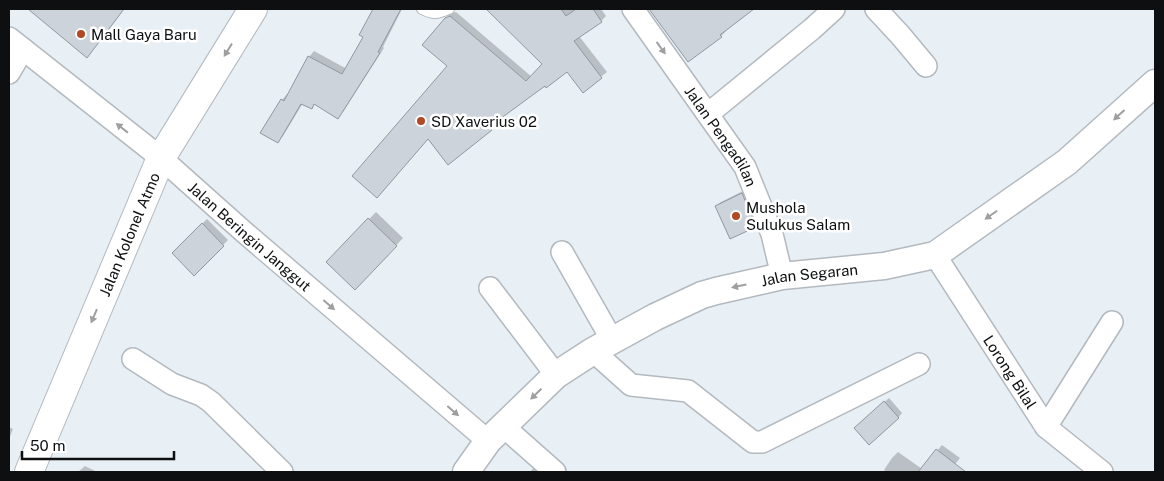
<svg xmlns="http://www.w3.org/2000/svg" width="1164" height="481" font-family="'Public Sans',sans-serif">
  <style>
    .shadow { fill: #0003 }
    .building { fill: #cdd3da; stroke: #92989f }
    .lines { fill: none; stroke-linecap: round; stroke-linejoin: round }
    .service-casing { stroke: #b3b9bf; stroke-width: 12 }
    .minor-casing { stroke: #b3b9bf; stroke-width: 24 }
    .tertiary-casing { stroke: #b3b9bf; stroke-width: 29 }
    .secondary-casing { stroke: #b3b9bf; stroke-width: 30 }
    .service { stroke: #fff; stroke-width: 10 }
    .minor { stroke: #fff; stroke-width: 21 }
    .tertiary { stroke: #fff; stroke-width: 26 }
    .secondary { stroke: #fff; stroke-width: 28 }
    .oneway { fill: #9e9fa0 }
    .poi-dot { fill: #b14925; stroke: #fff; stroke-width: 2 }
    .labels { text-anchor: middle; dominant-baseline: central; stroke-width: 5; stroke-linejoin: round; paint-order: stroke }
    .poi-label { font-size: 15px; fill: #0d0f11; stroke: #fff; text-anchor: start }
    .street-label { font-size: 15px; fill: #0d0f11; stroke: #fff }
  </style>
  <rect width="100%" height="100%" fill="#e8eff5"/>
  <path class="shadow" d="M30,9H124L87,57Z
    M374,9H402L383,47L384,48L343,112L338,117L316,103L311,108L303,103L283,136L278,142L282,100L287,94L288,95L309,57L314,51L347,69L365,36L361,34Z
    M488,9H601L606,16L601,21L579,36L607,72L583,91L567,71L545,84L494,122L496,125L491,129L428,137L448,66L445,19L451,13L456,12L532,77L544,64Z
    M651,9H752L725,30L726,31L721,36L688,60Z
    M747,189L760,221L755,226L716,206L721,202Z
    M376,212L403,238L362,282L328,262Z
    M207,219L228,240L194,274L173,253Z
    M889,398L902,413L898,418L860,424Z
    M9,427L13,429L9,439Z
    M942,445L960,458L949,472H887L884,470L892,458L898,452L922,469Z
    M537,464L546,472H530Z
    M85,466L97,472H78Z"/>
  <path class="building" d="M28,9H124L87,58Z
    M373,9H401L378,52L380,53L338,119L314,104L312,109L301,104L278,143L260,133L281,99L284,101L308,56L342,74L363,37L359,35Z
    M486,9H561L566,16L576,9H593L602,22L574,41L602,78L583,93L567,72L546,88L545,86L489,127L492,130L448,165L428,139L377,198L352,176L447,66L422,45L445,18L450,16L526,81L542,64Z
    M649,9H754L720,35L722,37L688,62Z
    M742,193L756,227L730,239L715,206Z
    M368,218L397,246L355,290L326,262Z
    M202,223L224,246L194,276L172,253Z
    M884,401L899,418L869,445L854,428Z
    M936,449L966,472H918Z"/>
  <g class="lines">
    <g class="service-casing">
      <path id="service" d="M422,9C434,15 437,14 449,9"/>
    </g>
    <g class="minor-casing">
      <g id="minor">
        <path id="s1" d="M633,9L745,167L772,234L782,276"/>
        <path d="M876,9L901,36L926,66"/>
        <path id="s2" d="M9,38L161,158L244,232L488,441"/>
        <path d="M9,73L23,49"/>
        <path d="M708,114L812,29L834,9"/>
        <path d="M562,252L612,340"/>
        <path id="s3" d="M935,255L1046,427L1102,472"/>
        <path d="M490,288L556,375"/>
        <path d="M593,351L631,385L688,391L753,442H762L919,364"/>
        <path d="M133,359L172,384L201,395L211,402L282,472"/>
        <path d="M503,426L555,472"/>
        <path d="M1046,427L1112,322"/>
      </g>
    </g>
    <g class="tertiary-casing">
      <g id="tertiary">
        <path id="s4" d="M466,472L488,441L556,375L593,351L655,317L702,295L716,291L782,276L884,266L935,255L1067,162L1155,83"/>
      </g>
    </g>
    <g class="secondary-casing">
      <g id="secondary">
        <path id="s5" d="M29,472L161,158L253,9"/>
      </g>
    </g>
    <use href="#service" class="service"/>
    <use href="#minor" class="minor"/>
    <use href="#tertiary" class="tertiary"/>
    <use href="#secondary" class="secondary"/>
  </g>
  <defs><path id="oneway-solid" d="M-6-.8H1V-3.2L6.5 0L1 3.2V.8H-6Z" transform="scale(1.25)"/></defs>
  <g class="oneway">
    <use href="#oneway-solid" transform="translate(661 48) rotate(54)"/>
    <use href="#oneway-solid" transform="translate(228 50) rotate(122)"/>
    <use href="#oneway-solid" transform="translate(1119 115) rotate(138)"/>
    <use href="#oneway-solid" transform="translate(122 128) rotate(-142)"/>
    <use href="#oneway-solid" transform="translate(991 215) rotate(145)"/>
    <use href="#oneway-solid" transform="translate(739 286) rotate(168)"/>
    <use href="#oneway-solid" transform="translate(329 305) rotate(41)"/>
    <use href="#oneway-solid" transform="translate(94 316) rotate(113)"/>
    <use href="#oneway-solid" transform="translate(536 394) rotate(136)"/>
    <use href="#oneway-solid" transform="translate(453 411) rotate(41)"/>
  </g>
  <g class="poi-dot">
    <circle cx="81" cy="34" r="5"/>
    <circle cx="421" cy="121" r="5"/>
    <circle cx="736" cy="216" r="5"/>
  </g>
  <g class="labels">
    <g class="poi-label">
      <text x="91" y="34">Mall Gaya Baru</text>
      <text x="431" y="121">SD Xaverius 02</text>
      <text x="746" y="207">Mushola<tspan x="746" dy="17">Sulukus Salam</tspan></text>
    </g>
    <g class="street-label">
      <text stroke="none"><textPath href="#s1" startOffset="155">Jalan Pengadilan</textPath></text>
      <text stroke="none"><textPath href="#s5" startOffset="258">Jalan Kolonel Atmo</textPath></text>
      <text stroke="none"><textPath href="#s2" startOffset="312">Jalan Beringin Janggut</textPath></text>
      <text stroke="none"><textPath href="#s4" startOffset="409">Jalan Segaran</textPath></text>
      <text stroke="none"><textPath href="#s3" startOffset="139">Lorong Bilal</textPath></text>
    </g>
  </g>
  <rect width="1164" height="481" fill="none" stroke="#0d0f11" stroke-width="20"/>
  <path d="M22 451v8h152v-8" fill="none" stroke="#0d0f11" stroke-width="2.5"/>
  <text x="30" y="451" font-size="15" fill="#0d0f11" stroke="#ffffff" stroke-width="4" paint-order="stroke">50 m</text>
</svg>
